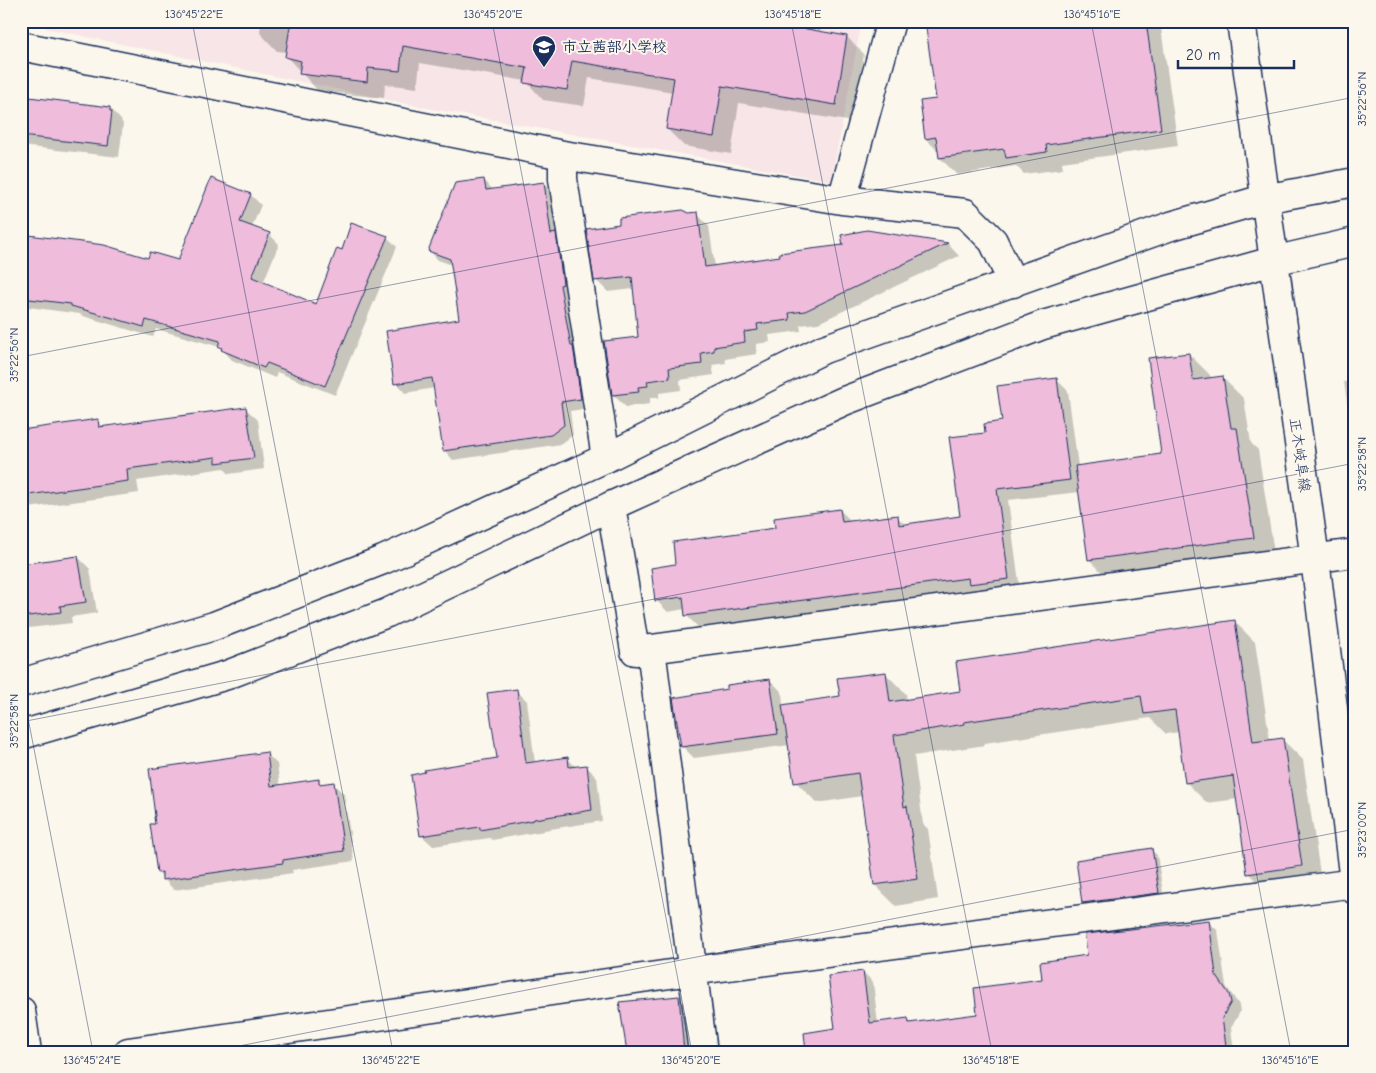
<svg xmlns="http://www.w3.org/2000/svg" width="1376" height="1073" font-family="'Comic Neue','Klee One',sans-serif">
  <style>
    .built { fill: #f7e5e7 }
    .shadow { fill: #0003 }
    .building { fill: #efbcdb; stroke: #1b2f5e }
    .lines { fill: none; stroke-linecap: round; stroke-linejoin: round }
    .street-casing { stroke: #1b2f5e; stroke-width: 31 }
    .secondary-casing { stroke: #1b2f5e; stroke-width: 31 }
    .street { stroke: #fbf7ec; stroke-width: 28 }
    .secondary { stroke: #fbf7ec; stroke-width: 28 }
    .ticks { fill: none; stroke: #1b2f5e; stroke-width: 1; stroke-opacity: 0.45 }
    .labels { text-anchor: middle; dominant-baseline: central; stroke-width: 4; stroke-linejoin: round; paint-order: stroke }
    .poi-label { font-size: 15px; font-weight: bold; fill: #1b2f5e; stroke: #fbf7ec; text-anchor: start }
    .street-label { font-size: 15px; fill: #1b2f5e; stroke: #fbf7ec }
    .neatline { fill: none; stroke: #1b2f5e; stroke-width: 2 }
    .ticks-label { font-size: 12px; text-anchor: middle; fill: #1b2f5e }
  </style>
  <rect width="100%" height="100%" fill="#fbf7ec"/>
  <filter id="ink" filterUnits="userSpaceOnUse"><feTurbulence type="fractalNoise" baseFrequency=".02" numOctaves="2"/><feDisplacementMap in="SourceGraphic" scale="10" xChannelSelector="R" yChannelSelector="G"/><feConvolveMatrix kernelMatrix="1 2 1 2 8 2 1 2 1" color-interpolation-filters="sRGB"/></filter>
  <g filter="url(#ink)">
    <path class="built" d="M45,21H862L831,181L427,108L45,28Z"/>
    <path class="shadow" d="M261,21H759L847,37L864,54L853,122L739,103L731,154L684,146L667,129L673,92L589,78L584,106L543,100L526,81L420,63L417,88L385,84L384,98L318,91L287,57V52L277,51L260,33Z
      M926,21H1160L1178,146L1062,162L1063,169L1024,174L1016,166L957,175L940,158L939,152L926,139L937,100Z
      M21,97L110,108L121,120L123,124L119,157L21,146Z
      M484,180L493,190L543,183L553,193L590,408L570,411L573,435L561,444L453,460L444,450L435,388L405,393L396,383L460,321L452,265L438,260L429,250Z
      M251,195L261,205L252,227L269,234L279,244L263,283L317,306L343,252L387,237L397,247L335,395L277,372L275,378L232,360L220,347L156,329L153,337L83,316L80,314L21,306V236L149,259L179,261Z
      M688,214H697L709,226L715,267L844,247L867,232L948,244L959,256L818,323L800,325L801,331L769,335L770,342L756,344L757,354L725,359L726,363L712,365L714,375L680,380L681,390L659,393V398H650V404L626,407L613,395L639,338L634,289L608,292L596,280Z
      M1189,354L1210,375L1211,379L1223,378L1244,399L1251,443L1258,450L1275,559L1110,581L1089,559L1080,492L1008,500L1020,590L982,595L976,590L698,627L686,615L685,609L668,612L656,600L677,565L777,529L840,510L852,522L897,517L906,525L961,517L986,434L1057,380L1068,391L1078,466L1162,456Z
      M1355,380V432L1351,428L1344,382Z
      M246,409L258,420L264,469L229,474L224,468L137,481L139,493L21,509V431L98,421L105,428Z
      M78,557L90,569L97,613L71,617L72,623L29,628L26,625L21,626V566Z
      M1234,621L1255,642L1270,741L1282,739L1303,760L1322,887L1270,894L1249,873L1238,799L1207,803L1186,782L1179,732L1166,734L1150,718L985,743V745L914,756L923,824L928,829L938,899L896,906L875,885L862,796L817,803L796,782L790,745L694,758L682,746L729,690L770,680L782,692L783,706L841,697L885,673L906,694L907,701L962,692Z
      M516,690L527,701L535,763L567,758L576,767L586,766L597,777L602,821L544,830V831L492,840L490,838L433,846L421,835L498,759Z
      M267,754L277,764L280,786L318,780L323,785L333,784L344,794L354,861L292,870L293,873L174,890L158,873L156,825Z
      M1151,850L1157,855L1164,899L1089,908L1083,903Z
      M1208,921L1218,931L1226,986L1239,1005L1240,1012L1231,1028L1234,1052H839L863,972L873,982L878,1024L908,1020L912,1024L978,1015L1089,956Z
      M678,997L689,1007L695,1052H627L620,1003Z"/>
    <path class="building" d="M291,21H761L847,36L836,105L722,86L714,137L666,129L674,78L572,61L567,90L524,83L527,68L403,46L400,71L368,68L367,82L299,74L301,61L285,57Z
      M925,21H1146L1161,129L1046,145L1047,152L1006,158L1004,149L939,158L936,137L925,139L920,101L936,99Z
      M21,96L110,107V111H112L108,146L21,136Z
      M211,178L251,194L240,222L270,233L252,277L316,304L337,248L342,250L351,223L388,236L325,386L267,363L264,368L221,350L222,348L218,346L220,341L146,320L144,327L71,306V304L21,298V234L104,245L148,258L150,252L178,260Z
      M484,179L486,190L544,182L551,234L556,233L563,284L560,285L571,346H573L581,399L561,402L564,425L551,435L443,451L432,378L394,384L386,331L459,319L450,259L428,251L455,183Z
      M683,210L689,213L698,212L705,267L780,256L779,253L843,245L841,235L867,230L948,243L805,311L789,313L790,320L757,324L758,330L744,332L745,342L714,347V351L701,353L702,364L669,368L670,378L647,381L648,386L638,387L639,392L612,395L604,341L638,337L632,277L594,281L586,229L619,224V218Z
      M1189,353L1193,380L1223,376L1231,428H1237L1254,538L1088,560L1075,466L1161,454L1148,358Z
      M1057,378L1070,480L997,489L1009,579L969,584L968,578L685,616L683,597L655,601L651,568L675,564L673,542L775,528L774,518L840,509L842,522L898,515L899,525L960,516L949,437L985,433L984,424L1002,421L997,386Z
      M246,407L254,458L216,463V457L127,469L128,481L21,496V430L98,419L99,427Z
      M78,556L86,602L60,606L61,612L21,617V564Z
      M1235,620L1253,742L1283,738L1302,866L1247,874L1233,776L1185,783L1175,710L1144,714L1141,696L964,722L965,724L894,735L904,807L907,806L918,879L874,885L858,773L794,783L782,705L840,696L837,678L886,672L890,702L960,691L956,662Z
      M770,679L778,734L681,747L673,698L727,689V685Z
      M517,689L526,763L568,757L569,767L587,765L592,810L534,819V820L480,830V827L420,836L411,775L425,772L424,770L497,758L487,693Z
      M267,752L271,786L319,779V784L334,782L344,851L283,860V863L162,880V872L157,873L150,824H155L154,817L155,816L149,769Z
      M1152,848L1159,893L1082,903L1076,860Z
      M1209,920L1216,975L1229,994L1231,1002L1222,1018L1227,1052H806L804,1033L835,1028L828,976L863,971L870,1023L908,1018L909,1023L977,1014L974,988L1042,979L1040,962L1087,955L1085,936L1086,934Z
      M679,996L684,1052H627L619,1002Z"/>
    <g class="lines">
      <g class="street-casing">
        <path id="street" d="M21,46L563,155L842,200L965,213L993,241L1013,283
          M563,155V179L606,458
          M842,200L891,21
          M611,506L635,651L651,649L703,1052
          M651,649L1355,553
          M21,1011L27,1052
          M128,1052L691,971L1355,883"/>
      </g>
      <g class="secondary-casing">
        <path id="secondary" d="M1241,21L1315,559L1355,890
          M21,683L214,626L383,560L606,458L824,349L1171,226L1264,199L1355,182
          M21,735L227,675L387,613L611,506L844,401L1043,325L1273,261L1355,242"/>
      </g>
      <use href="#street" class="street"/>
      <use href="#secondary" class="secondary"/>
    </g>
  </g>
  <path class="ticks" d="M192,21L393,1052M492,21L692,1052M791,21L992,1052M1091,21L1291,1052M21,357L1355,97M21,682L93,1052M21,722L1355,463M208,1052L1355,829"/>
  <defs>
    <g id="school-pin" transform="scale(1.25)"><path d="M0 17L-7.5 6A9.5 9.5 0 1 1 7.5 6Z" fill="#1b2f5e" stroke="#fbf7ec"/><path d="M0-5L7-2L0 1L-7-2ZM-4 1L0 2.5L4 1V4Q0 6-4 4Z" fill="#fff"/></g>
  </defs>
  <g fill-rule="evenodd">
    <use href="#school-pin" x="544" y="47"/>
  </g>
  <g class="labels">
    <g class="poi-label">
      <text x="562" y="47">市立茜部小学校</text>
    </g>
    <g class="street-label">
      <text transform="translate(1300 455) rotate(82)">正木岐阜線</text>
    </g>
  </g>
  <rect width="1376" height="1073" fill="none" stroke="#fbf7ec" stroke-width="55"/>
  <path d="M1178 60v8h116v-8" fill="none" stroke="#1b2f5e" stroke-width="2.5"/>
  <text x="1186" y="60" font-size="15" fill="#1b2f5e" stroke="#fbf7ec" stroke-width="4" paint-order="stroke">20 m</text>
  <rect x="28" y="28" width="1320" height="1018" class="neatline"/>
  <g class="ticks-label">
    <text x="194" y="18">136°45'22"E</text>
    <text x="493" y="18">136°45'20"E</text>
    <text x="793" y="18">136°45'18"E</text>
    <text x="1092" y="18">136°45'16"E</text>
    <text transform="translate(1362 99) rotate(-90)" y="4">35°22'56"N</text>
    <text transform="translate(14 355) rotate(-90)" y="4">35°22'56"N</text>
    <text transform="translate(1362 464) rotate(-90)" y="4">35°22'58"N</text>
    <text transform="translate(14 721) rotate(-90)" y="4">35°22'58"N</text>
    <text transform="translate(1362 830) rotate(-90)" y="4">35°23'00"N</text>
    <text x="92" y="1064">136°45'24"E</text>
    <text x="391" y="1064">136°45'22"E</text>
    <text x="691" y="1064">136°45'20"E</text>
    <text x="991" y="1064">136°45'18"E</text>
    <text x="1290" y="1064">136°45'16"E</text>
  </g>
</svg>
